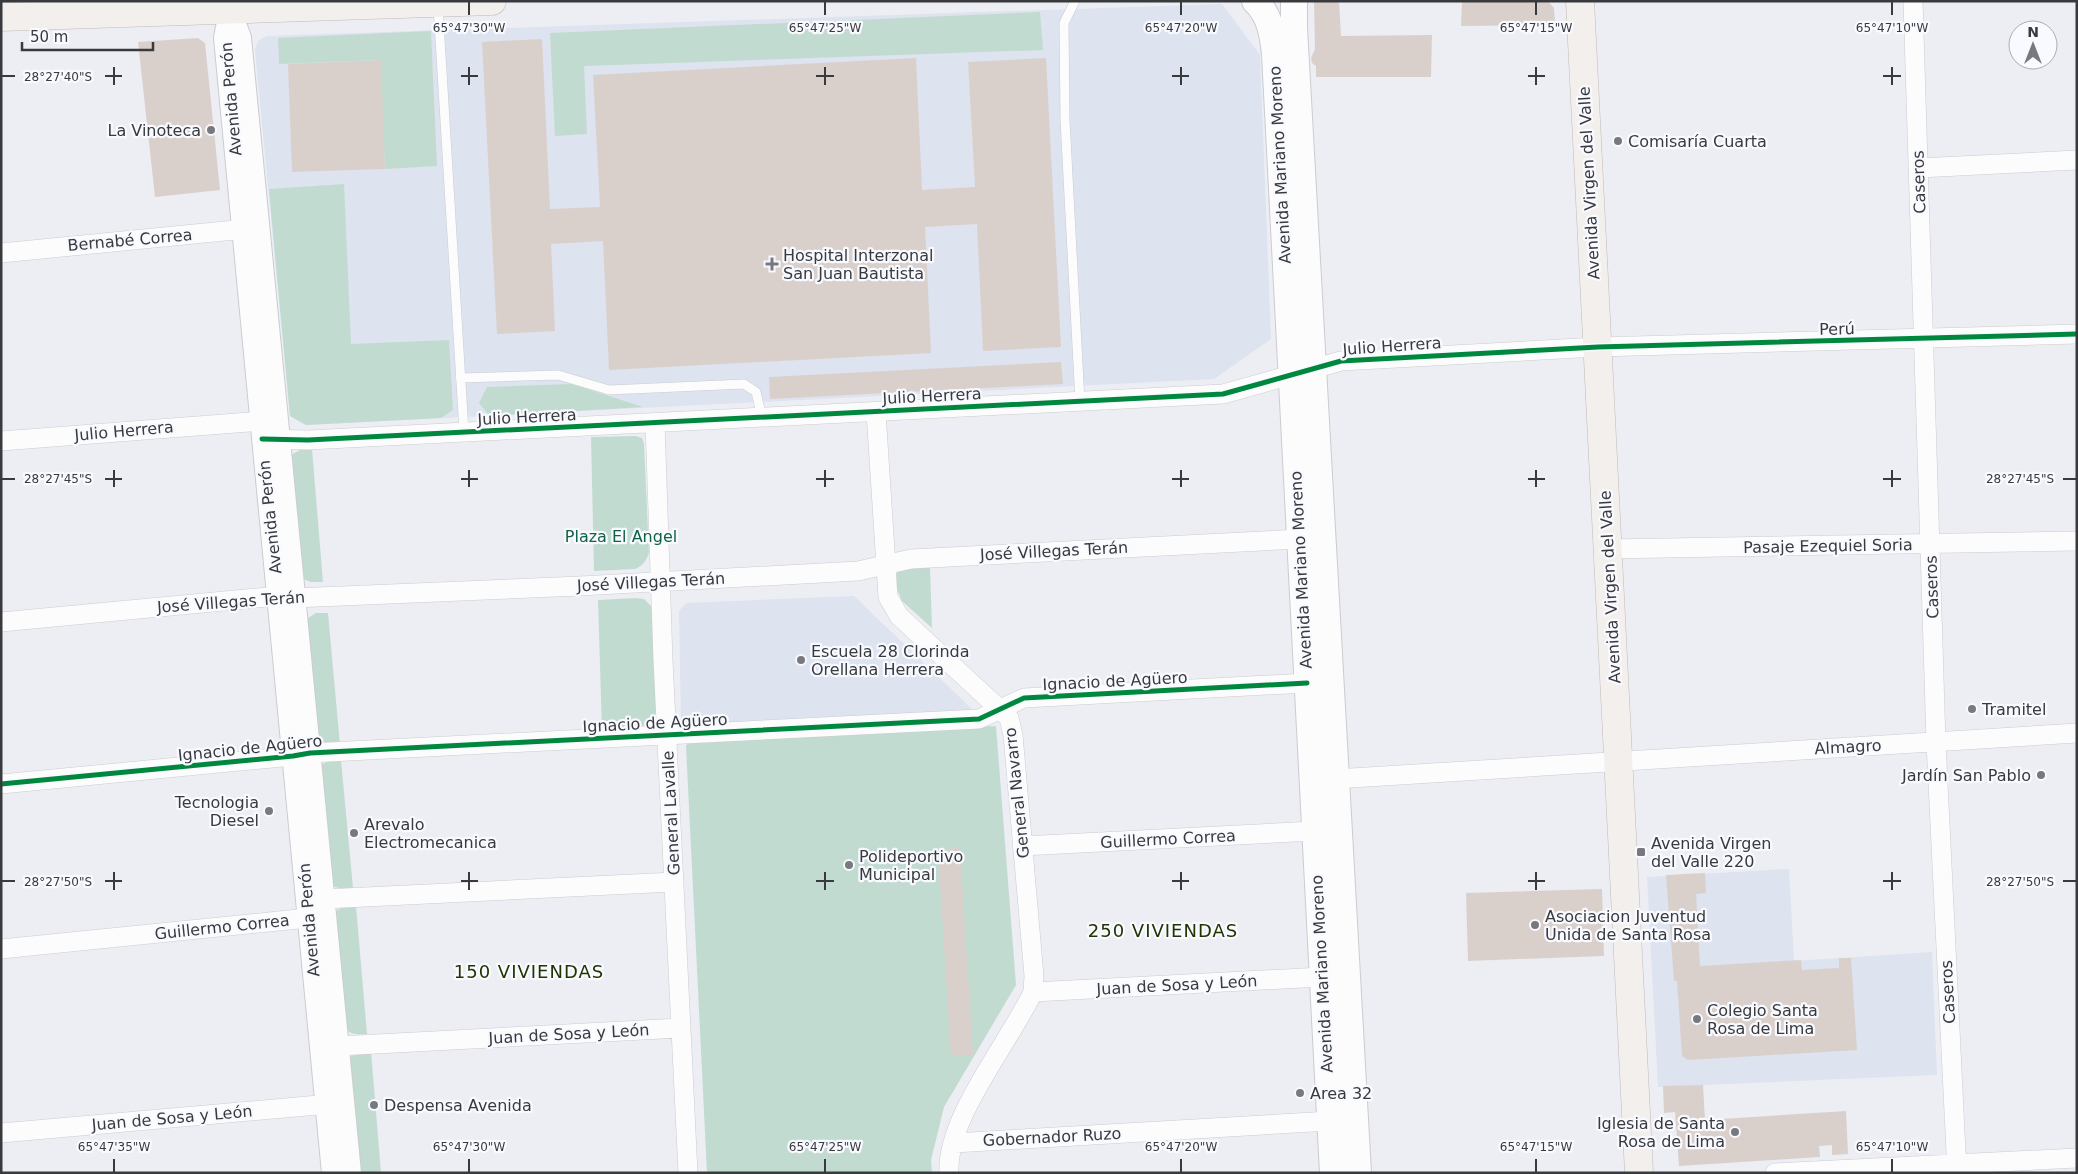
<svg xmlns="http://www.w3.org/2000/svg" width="2078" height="1174" font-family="'DejaVu Sans',sans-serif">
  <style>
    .built { fill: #dde3ef }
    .green { fill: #c2dbd0 }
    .building { fill: #dad0cb }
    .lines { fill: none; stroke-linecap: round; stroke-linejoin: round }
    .service-casing { stroke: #caccd0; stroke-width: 10 }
    .minor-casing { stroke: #caccd0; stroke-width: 20 }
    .tertiary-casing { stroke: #caccd0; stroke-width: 24 }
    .secondary-casing { stroke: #caccd0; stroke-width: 28 }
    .primary-casing { stroke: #c1bab8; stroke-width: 29 }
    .service { stroke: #fcfcfd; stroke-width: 9 }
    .minor { stroke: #fcfcfd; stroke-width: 19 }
    .tertiary { stroke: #fcfcfd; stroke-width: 22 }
    .secondary { stroke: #fcfcfd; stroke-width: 26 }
    .primary { stroke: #f3efed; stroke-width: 28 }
    .cycleway-casing { stroke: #f8faff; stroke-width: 8 }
    .cycleway { stroke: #00873e; stroke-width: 5 }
    .ticks { fill: none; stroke: #383a3e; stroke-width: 2 }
    .poi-dot { fill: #77797e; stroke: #f8faff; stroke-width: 2 }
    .labels { text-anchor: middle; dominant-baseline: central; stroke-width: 4.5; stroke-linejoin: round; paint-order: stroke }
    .street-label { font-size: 16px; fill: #383a3e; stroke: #f8faff }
    .poi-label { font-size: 16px; fill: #383a3e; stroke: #f8faff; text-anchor: start }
    .park-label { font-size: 16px; fill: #0f6343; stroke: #f8faff }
    .neighbourhood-label { font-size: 18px; letter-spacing: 1px; fill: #213500; stroke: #f8faff }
    .ticks-label { font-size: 12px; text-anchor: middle; fill: #383a3e; stroke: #f8faff; stroke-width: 4.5; stroke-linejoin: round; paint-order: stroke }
  </style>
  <rect width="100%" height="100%" fill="#eceef4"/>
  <path class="built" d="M1222,4L1260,55L1271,339L1214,379L306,425L290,416L255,50L258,41L267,36Z
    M854,596L973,710L687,725L681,721L679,611L686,603Z
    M1789,869L1794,961L1932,952L1937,1075L1658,1087L1647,877Z"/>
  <path class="green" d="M1040,12L1043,50L584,66L587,134L555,136L550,33Z
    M431,31L437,166L385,169L380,60L279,64L278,38Z
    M344,184L351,344L449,340L453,410L441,418L306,425L290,416L269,189Z
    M572,384L643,407L490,416L479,403L487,387Z
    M636,436L642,438L644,444L649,553C646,561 643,566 635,569L594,571L591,437Z
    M312,449L323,582H311L303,579L291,455L300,450Z
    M930,567L932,628L902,601L893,579L899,570Z
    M636,598L644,599L652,607L656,712L655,720L646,728L602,731L598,600Z
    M316,613H328L340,745C328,745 322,745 315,735L304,628L308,618Z
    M996,726L1016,985L944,1107L931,1160L932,1173H707L686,746L689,740Z
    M330,760H341L353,888L341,889L333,886L321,765Z
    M344,906H356L367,1034C357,1035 350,1035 343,1026L336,911Z
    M371,1051L381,1173H359L347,1066L350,1057L359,1052Z"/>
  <path class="building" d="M1314,1H1339L1341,36L1432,35L1431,77H1316V66L1312,63L1311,58L1315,49Z
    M1462,1H1548L1554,8L1555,25L1461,26Z
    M198,38L205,43L220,190L155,197L138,42Z
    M542,39L550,209L600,207L593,75L916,58L922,190L975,187L968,62L1046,58L1061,347L983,351L977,224L925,227L931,353L609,370L603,241L551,244L555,331L497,334L482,42Z
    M381,60L385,169L292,172L288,64Z
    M1061,362L1063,384L770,399L769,377Z
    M960,848L973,1055L951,1056L938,850Z
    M1705,873L1706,893L1696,894L1700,966L1801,960L1802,970L1839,968V958H1851L1857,1050L1688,1060L1682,1056L1677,981H1674L1666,875Z
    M1602,889L1604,956L1468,961L1466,893Z
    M1703,1085L1705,1120L1846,1111L1848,1154L1832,1155V1145L1819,1146L1820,1157L1679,1166L1675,1112L1664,1113L1663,1086Z"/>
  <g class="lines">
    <g class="service-casing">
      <path id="service" d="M1075,1L1064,23L1065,120L1080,402
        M438,6L464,432
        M460,378L558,375L609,390L744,384L756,392L762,418"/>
    </g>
    <g class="minor-casing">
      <path id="minor" d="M1913,1L1936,742L1957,1173
        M1919,168L2077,160
        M1,253L256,228
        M876,412L888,597L899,616L1009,718L1013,735L1034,976L1033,992C1009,1043 946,1118 949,1173
        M655,423L663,660L688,1173
        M264,439L308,440L1223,394L1341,361L1598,347L2077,334
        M1,441L276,420
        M1609,549L2077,541
        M1,622L278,596L294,598L580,586L858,571L911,559L1300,539
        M1335,779L2077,733
        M1,784L293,756L310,753L979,719L1024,698L1307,683
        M1022,846L1314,831
        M1,949L308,918L324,899L674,882
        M1033,992L1322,977
        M338,1046L681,1028
        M1,1133L341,1103
        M954,1143L1330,1121
        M1775,1173L2077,1158"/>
    </g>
    <g class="tertiary-casing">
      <path id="tertiary" d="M230,10L240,38L350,1173
        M230,11L225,38L333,1173"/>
    </g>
    <g class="secondary-casing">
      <path id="secondary" d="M1255,1C1270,15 1273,35 1275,54L1333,1173
        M1294,1V28L1358,1173"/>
    </g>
    <g class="primary-casing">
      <path id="primary" d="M1580,1L1639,1173
        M1,17L492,1"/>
    </g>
    <use href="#service" class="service"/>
    <use href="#minor" class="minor"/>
    <use href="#tertiary" class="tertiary"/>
    <use href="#secondary" class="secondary"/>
    <use href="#primary" class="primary"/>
    <g class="cycleway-casing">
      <path id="cycleway" d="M262,439L308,440L1223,394L1341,361L1598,347L2077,334
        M1,784L293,756L310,753L979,719L1024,698L1307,683"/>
    </g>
    <use href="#cycleway" class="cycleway"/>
  </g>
  <path class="ticks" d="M469,2V15M825,2V15M1181,2V15M1536,2V15M1892,2V15M114,67V85M469,67V85M825,67V85M1181,67V85M1536,67V85M1892,67V85M2,76H15M105,76H122M461,76H478M816,76H834M1172,76H1189M1528,76H1545M1883,76H1901M114,470V487M469,470V487M825,470V487M1181,470V487M1536,470V487M1892,470V487M2,479H15M105,479H122M461,479H478M816,479H834M1172,479H1189M1528,479H1545M1883,479H1901M2063,479H2076M114,872V890M469,872V890M825,872V890M1181,872V890M1536,872V890M1892,872V890M2,881H15M105,881H122M461,881H478M816,881H834M1172,881H1189M1528,881H1545M1883,881H1901M2063,881H2076M114,1159V1172M469,1159V1172M825,1159V1172M1181,1159V1172M1536,1159V1172M1892,1159V1172"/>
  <g class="poi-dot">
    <circle cx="211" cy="130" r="5"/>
    <circle cx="1618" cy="141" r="5"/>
    <path d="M769.5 256.5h5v5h5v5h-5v5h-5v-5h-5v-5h5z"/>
    <circle cx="801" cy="660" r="5"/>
    <circle cx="1972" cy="709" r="5"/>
    <circle cx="2041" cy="775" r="5"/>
    <circle cx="269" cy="811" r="5"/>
    <circle cx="354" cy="833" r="5"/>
    <rect x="1636" y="847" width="10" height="10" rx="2.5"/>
    <circle cx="849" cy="865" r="5"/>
    <circle cx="1535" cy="925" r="5"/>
    <circle cx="1697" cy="1019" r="5"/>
    <circle cx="1300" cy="1093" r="5"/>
    <circle cx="374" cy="1105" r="5"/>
    <circle cx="1735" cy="1132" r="5"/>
  </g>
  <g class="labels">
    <g class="street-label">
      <text transform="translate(231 99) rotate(-95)">Avenida Perón</text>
      <text transform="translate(1280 165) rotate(-93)">Avenida Mariano Moreno</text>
      <text transform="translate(1919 182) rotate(-92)">Caseros</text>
      <text transform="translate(1589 183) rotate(-93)">Avenida Virgen del Valle</text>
      <text transform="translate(130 240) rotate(-5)">Bernabé Correa</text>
      <text transform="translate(1837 329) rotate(-1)">Perú</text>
      <text transform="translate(1392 346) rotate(-4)">Julio Herrera</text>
      <text transform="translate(932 396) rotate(-3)">Julio Herrera</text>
      <text transform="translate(527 417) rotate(-3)">Julio Herrera</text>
      <text transform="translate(124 431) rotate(-5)">Julio Herrera</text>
      <text transform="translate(270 517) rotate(-96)">Avenida Perón</text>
      <text transform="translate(1828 546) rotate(-1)">Pasaje Ezequiel Soria</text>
      <text transform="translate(1054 551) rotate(-3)">José Villegas Terán</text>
      <text transform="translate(1301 570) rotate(-93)">Avenida Mariano Moreno</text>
      <text transform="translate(651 582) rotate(-3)">José Villegas Terán</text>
      <text transform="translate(1610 587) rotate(-93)">Avenida Virgen del Valle</text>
      <text transform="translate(1932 587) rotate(-92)">Caseros</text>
      <text transform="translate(231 602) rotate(-4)">José Villegas Terán</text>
      <text transform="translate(1115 681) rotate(-3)">Ignacio de Agüero</text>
      <text transform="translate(655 723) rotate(-3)">Ignacio de Agüero</text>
      <text transform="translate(1848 747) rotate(-3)">Almagro</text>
      <text transform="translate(250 748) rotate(-6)">Ignacio de Agüero</text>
      <text transform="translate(1017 793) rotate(-96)">General Navarro</text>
      <text transform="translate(671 813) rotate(-93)">General Lavalle</text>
      <text transform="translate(1168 839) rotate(-3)">Guillermo Correa</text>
      <text transform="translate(309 920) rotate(-95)">Avenida Perón</text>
      <text transform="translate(222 927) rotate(-6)">Guillermo Correa</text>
      <text transform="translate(1322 974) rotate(-93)">Avenida Mariano Moreno</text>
      <text transform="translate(1177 985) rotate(-3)">Juan de Sosa y León</text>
      <text transform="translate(1948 992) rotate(-93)">Caseros</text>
      <text transform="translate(569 1034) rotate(-3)">Juan de Sosa y León</text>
      <text transform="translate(172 1118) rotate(-5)">Juan de Sosa y León</text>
      <text transform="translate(1052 1137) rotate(-3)">Gobernador Ruzo</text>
    </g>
    <g class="poi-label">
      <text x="201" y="130" text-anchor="end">La Vinoteca</text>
      <text x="1628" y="141">Comisaría Cuarta</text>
      <text x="783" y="255">Hospital Interzonal<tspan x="783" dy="18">San Juan Bautista</tspan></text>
      <text x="811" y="651">Escuela 28 Clorinda<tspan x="811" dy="18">Orellana Herrera</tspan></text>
      <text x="1982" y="709">Tramitel</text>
      <text x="2031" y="775" text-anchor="end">Jardín San Pablo</text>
      <text x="259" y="802" text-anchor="end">Tecnologia<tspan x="259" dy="18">Diesel</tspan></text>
      <text x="364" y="824">Arevalo<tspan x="364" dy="18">Electromecanica</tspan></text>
      <text x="1651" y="843">Avenida Virgen<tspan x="1651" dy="18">del Valle 220</tspan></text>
      <text x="859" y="856">Polideportivo<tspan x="859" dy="18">Municipal</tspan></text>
      <text x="1545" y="916">Asociacion Juventud<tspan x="1545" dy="18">Unida de Santa Rosa</tspan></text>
      <text x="1707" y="1010">Colegio Santa<tspan x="1707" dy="18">Rosa de Lima</tspan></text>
      <text x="1310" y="1093">Area 32</text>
      <text x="384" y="1105">Despensa Avenida</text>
      <text x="1725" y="1123" text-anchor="end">Iglesia de Santa<tspan x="1725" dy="18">Rosa de Lima</tspan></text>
    </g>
    <g class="park-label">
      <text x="621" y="536">Plaza El Angel</text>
    </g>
    <g class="neighbourhood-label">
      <text x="1163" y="930">250 VIVIENDAS</text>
      <text x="529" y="971">150 VIVIENDAS</text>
    </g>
  </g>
  <g class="ticks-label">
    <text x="469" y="32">65°47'30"W</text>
    <text x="825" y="32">65°47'25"W</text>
    <text x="1181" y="32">65°47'20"W</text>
    <text x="1536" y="32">65°47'15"W</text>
    <text x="1892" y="32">65°47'10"W</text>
    <text x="58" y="81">28°27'40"S</text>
    <text x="58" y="483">28°27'45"S</text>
    <text x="2020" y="483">28°27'45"S</text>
    <text x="58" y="886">28°27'50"S</text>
    <text x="2020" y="886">28°27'50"S</text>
    <text x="114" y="1151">65°47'35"W</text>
    <text x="469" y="1151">65°47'30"W</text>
    <text x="825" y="1151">65°47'25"W</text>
    <text x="1181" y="1151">65°47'20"W</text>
    <text x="1536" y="1151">65°47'15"W</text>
    <text x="1892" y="1151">65°47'10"W</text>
  </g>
  <rect width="2078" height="1174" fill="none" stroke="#383a3e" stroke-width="5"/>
  <g transform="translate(2033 45)"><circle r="24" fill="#f8faff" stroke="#abadb2"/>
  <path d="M0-4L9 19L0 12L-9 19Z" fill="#77797e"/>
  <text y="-8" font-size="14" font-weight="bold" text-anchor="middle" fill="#383a3e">N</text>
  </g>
  <path d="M22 42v8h131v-8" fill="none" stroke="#383a3e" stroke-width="2.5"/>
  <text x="30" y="42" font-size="15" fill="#383a3e" stroke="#f8faff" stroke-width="4" paint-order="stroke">50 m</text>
</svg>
